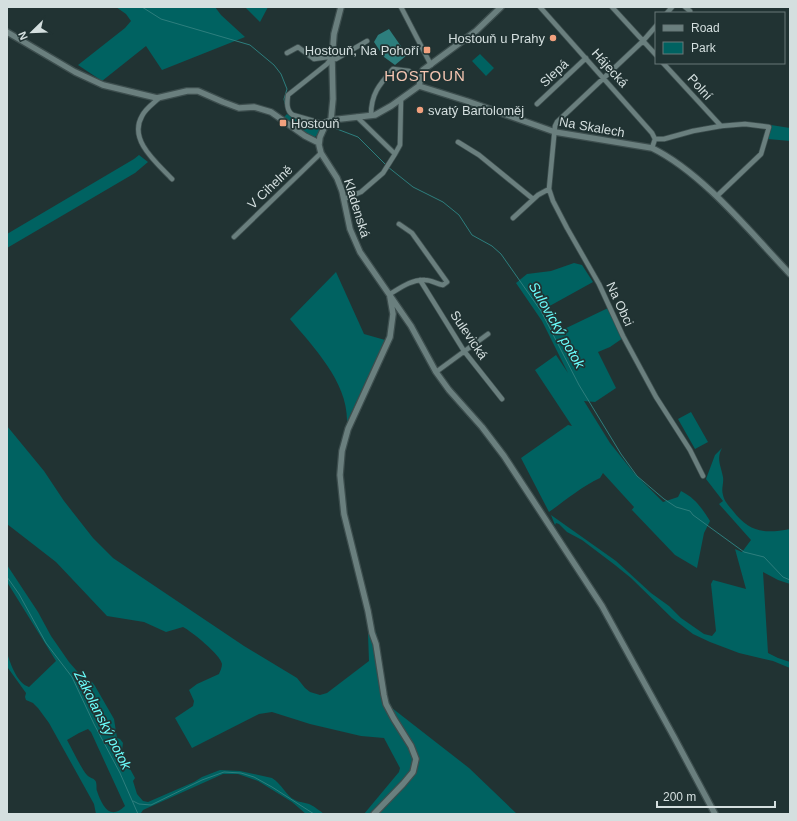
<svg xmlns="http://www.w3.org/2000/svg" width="797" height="821" font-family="Helvetica,sans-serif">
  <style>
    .green { fill: #006261; fill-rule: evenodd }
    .water { fill: #2d7e7d }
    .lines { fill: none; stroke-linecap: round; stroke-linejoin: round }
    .stream { stroke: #2d7e7d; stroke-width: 1 }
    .minor-casing { stroke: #3d4e4e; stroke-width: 6 }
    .tertiary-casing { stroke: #3d4e4e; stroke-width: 8 }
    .minor { stroke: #6a7f7e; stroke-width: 4.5 }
    .tertiary { stroke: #6a7f7e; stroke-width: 5.5 }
    .poi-dot { fill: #f2a17e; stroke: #213333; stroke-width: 1.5 }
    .labels { text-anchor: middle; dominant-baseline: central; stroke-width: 3.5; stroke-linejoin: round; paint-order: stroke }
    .poi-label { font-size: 13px; fill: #d4dfdf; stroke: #213333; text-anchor: end }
    .street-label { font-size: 13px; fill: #d4dfdf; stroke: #213333 }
    .water-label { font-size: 14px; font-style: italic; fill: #6afefc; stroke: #213333 }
    .quarter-label { font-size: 15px; letter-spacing: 1px; fill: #f5c6b2; stroke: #213333 }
  </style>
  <rect width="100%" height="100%" fill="#213333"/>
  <path class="green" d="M116,7H215L221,15L245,37L162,70L146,46L102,81L78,65L125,28L131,21L126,14Z
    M245,7H268L260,22Z
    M480,54L494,68L486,76L472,61Z
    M287,114L293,118L319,126V129L321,131L314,138L306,134L284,117Z
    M771,125L790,128V141L768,139Z
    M139,155L148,162L135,173L7,248V234L134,159Z
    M574,263L582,265L593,282L546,308L558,332L608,308L623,338L610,347L598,352L616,388L595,402L584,401L610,443L634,473L663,502L678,497L681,491C695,498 702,508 710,521L704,533L697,568L675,555L632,510L631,511L634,507L603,473L600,478C581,487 566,500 549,512L521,458L568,425L572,426L535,370L556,355L568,373L542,321L516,283L527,274L551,271Z
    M336,272L364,334L385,340L347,422C348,382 314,348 290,319Z
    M691,412L708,442L695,449L678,419Z
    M7,426L44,471L64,501L93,538L113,558L244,646L297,678L305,688L310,692L320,695L327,693L369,661L368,634L376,632L388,700L392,708L469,768L517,814H364L399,772L400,768L384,738L361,736L310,724L272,712L259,714L192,748L175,718L193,706L194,701L189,690L197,684L219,674C220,671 222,668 222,664C221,655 191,631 183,627L166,632L144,622L107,616L56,562L7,524Z
    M722,448C716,459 721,466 723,477C724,483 721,489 723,495C724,501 729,506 733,511C749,532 764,534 790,529V584L778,580L763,572L768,653L778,658L790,662V668L773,661L739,653L710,642L693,634L672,618L631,578L615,565L582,540L567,532L559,524L556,523L555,525L551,515L616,561L651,593L669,606L681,618L704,634L712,636L716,631L711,584L713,580L746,589L735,549L742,552L751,540L719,504L723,501L706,479L715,455Z
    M7,565L38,612L51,636L69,662L82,677L92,682L95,686L114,719L117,738L120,739L123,743L122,750L123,756L135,778L133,781L137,794L143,801L148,802L194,782L202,777L220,770L240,771L272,778C282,784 286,796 295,800C300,803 306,802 311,805C315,807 320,811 324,814H306L292,802L258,781L238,774H223L143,810L141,813L142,814H96L94,804L49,723L38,708L33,703L26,700L25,697L26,693L8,668L7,653C11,665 17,683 29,687L56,661L7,582ZM88,729L91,732L125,806C110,821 102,806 97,791C96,789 97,785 96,782C95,778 89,778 87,775C82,770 71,747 67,740L79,733Z"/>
  <path class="water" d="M389,29L407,55L395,65L384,57L374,42L378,35Z"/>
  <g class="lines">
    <path class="stream" d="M142,7L161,19L250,45L274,65L281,74L287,89L284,99L285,104
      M329,126L358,137L386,165
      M388,167L413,187L443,202L459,215L472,235L492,246L501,254L541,311L579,385L621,454L637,476L664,499L676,507L690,511L693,515L744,552L764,557L783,577L790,580
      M7,577L19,594L46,643L72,677L94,724L120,773L138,814
      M133,801L139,804L151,805L202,780L224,772L241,773L254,777L272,787L314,814"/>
    <g class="minor-casing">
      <path id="minor" d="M401,7L431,65
        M540,7L652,133L655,139L652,148
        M612,7L656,55
        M685,7L690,11
        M667,13L672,7
        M656,26L643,41L557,122L555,126L549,189L553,201L567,228L599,284L623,336L656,397L690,450L703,476
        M287,53L298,47L314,59L328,57L336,59L367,41
        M663,63L721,126
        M159,98C154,103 145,109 142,116C128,140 157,163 172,179
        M537,104L586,58
        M371,115C371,94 379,85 393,69L409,71L421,81
        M357,117L395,154
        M330,120L321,123L293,115C286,111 287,102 288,95L327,64L332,58
        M655,139H664L693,131L721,126L745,124L769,127L761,154L717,196
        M458,142L479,155L533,199
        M344,199L361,192L383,173L395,154L400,145L401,99
        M513,218L538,195L549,189
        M234,237L321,153
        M420,280L464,351L502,399
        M390,294C400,288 412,279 425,280C431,280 437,284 443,285L447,282L412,233L399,224
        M436,372L488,334"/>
    </g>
    <g class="tertiary-casing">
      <path id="tertiary" d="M341,7L334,34L332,58L333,99L331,120L325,126L320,137L319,145L321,153L337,178L342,191L350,229L360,252L411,326L436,372L449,390L482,427L504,456L602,606L674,737L715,814
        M7,32L75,72L103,85L157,98L187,91H198L223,102L239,108L254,107L271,112L305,136L319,143
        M419,86L467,101L555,132L652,148C703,173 751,233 790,274
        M331,120L375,115L391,106L419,86C421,80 420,75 423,70L476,31L501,7
        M374,814L403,784L413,772L416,759L411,746L394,719L386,704L384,695L376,644L372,633L368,611L344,514L340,475L342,451L348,429L390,337L393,314L390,297"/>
    </g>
    <use href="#minor" class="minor"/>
    <use href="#tertiary" class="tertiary"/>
  </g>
  <g class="poi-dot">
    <circle cx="553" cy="38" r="4"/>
    <rect x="423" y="46" width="8" height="8" rx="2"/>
    <circle cx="420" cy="110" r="4"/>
    <rect x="279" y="119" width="8" height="8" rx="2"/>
  </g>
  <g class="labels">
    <g class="poi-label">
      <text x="545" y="38">Hostouň u Prahy</text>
      <text x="419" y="50">Hostouň, Na Pohoří</text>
      <text x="428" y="110" text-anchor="start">svatý Bartoloměj</text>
      <text x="291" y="123" text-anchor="start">Hostouň</text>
    </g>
    <g class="street-label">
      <text transform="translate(610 68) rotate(48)">Hájecká</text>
      <text transform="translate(554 73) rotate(-43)">Slepá</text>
      <text transform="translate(700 87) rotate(48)">Polní</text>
      <text transform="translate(592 127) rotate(10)">Na Skalech</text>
      <text transform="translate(270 187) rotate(-44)">V Cihelně</text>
      <text transform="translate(357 208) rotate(73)">Kladenská</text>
      <text transform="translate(620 304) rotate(65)">Na Obci</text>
      <text transform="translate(469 335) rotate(56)">Sulevická</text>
    </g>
    <g class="water-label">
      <text transform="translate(557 325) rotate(60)">Sulovický potok</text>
      <text transform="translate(103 720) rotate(63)">Zákolanský potok</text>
    </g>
    <g class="quarter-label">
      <text x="425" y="75">HOSTOUŇ</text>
    </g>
  </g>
  <rect width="797" height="821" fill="none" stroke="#d4dfdf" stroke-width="16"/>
  <rect x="655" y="12" width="130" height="52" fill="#213333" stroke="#697878"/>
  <rect x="663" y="25" width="20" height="6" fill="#6a7f7e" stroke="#697878"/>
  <text x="691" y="32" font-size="12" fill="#d4dfdf">Road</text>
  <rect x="663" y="42" width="20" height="12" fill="#006261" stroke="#697878"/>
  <text x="691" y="52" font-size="12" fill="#d4dfdf">Park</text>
  <g transform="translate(32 32) rotate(247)" stroke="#213333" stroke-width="3" paint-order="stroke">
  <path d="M0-3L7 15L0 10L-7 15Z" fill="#d4dfdf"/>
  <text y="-6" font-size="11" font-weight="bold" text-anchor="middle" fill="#d4dfdf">N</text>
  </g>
  <path d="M657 801v6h118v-6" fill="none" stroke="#d4dfdf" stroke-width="2"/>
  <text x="663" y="801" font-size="12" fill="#d4dfdf" stroke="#213333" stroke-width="3" paint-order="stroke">200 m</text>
</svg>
